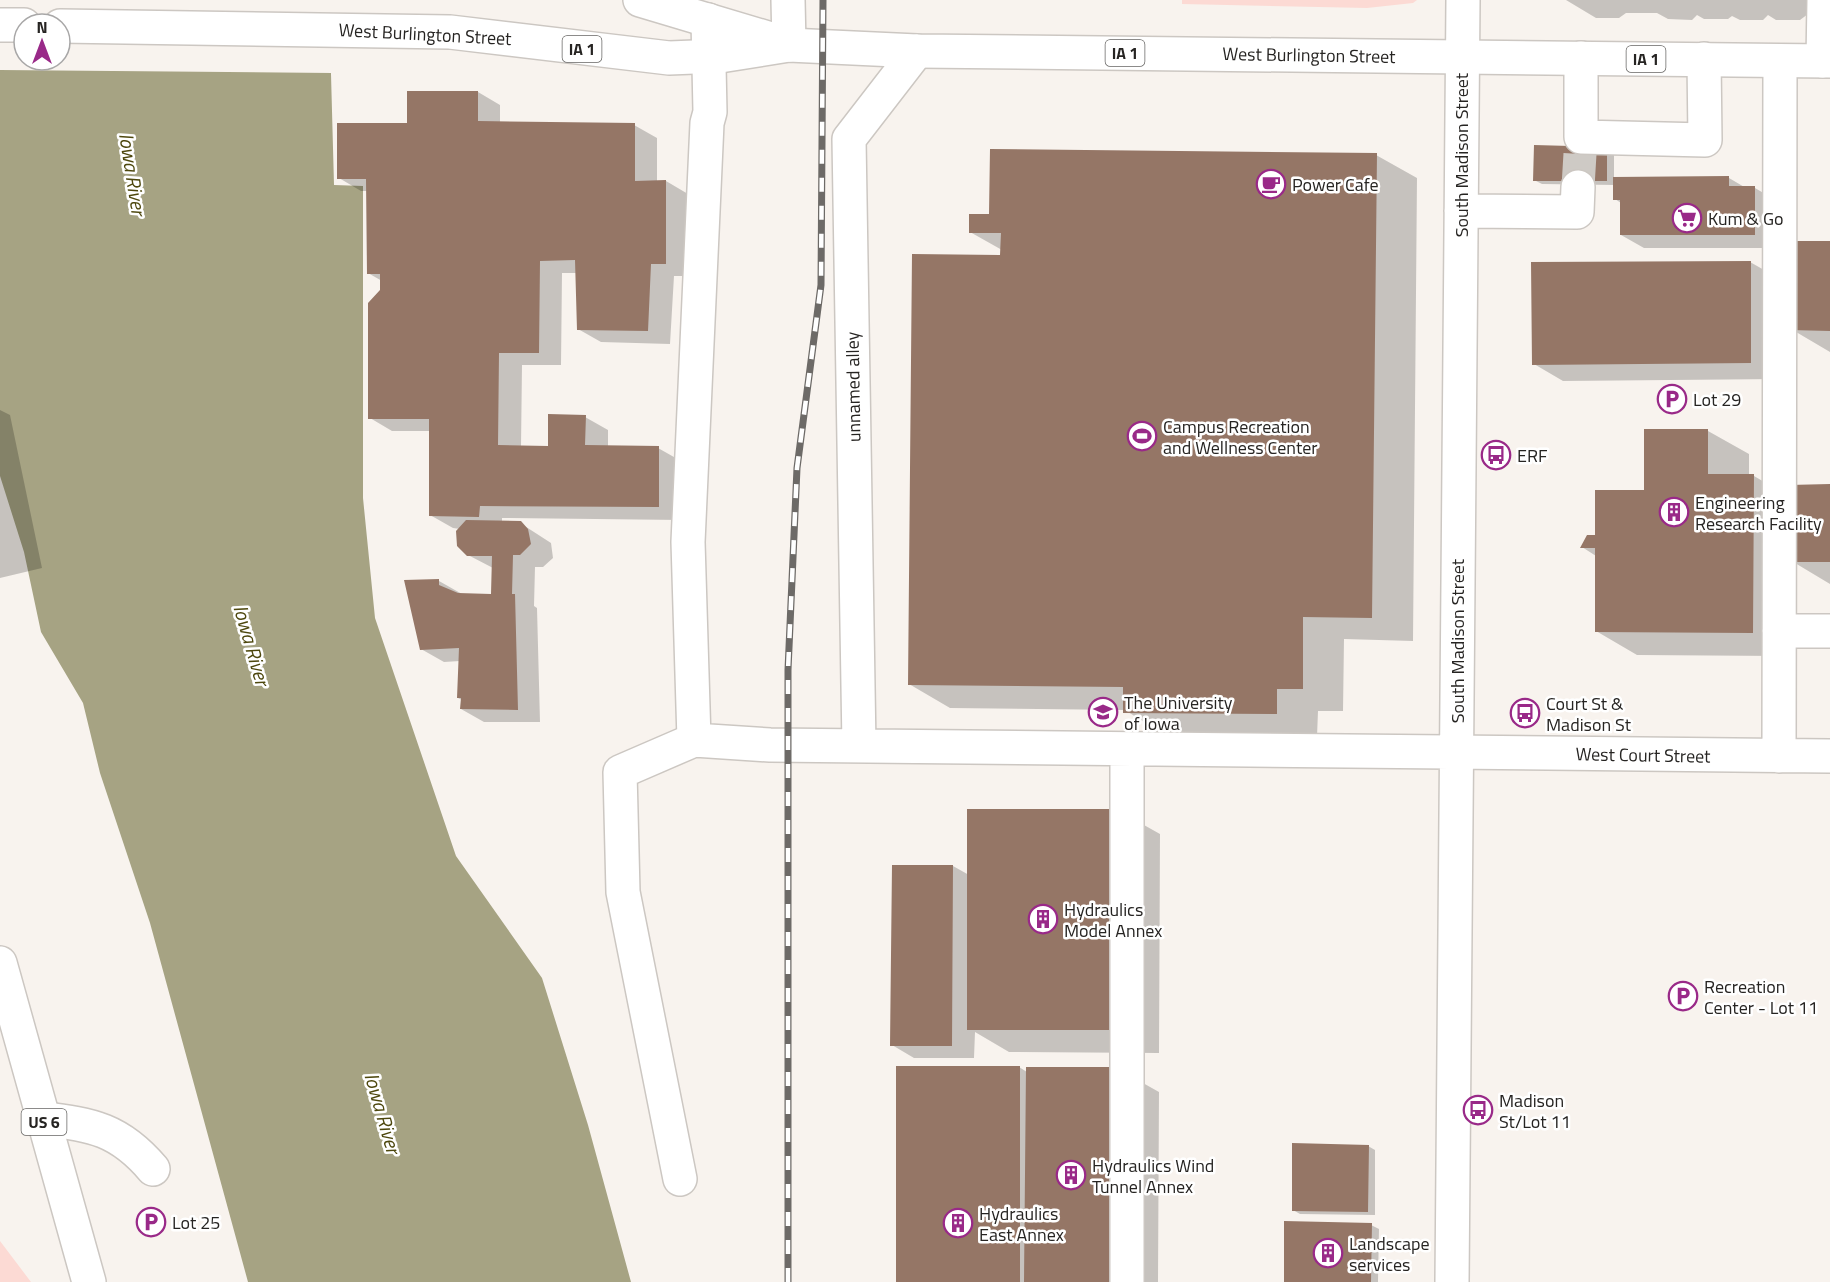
<svg xmlns="http://www.w3.org/2000/svg" width="1830" height="1282" font-family="'Titillium Web',sans-serif">
  <style>
    .green { fill: #fcdad4 }
    .water { fill: #a6a383; fill-rule: evenodd }
    .pier { fill: #f8f3ee; fill-rule: evenodd }
    .shadow { fill: #0003 }
    .building { fill: #957666 }
    .lines { fill: none; stroke-linecap: round; stroke-linejoin: round }
    .minor-tunnel { stroke: #cecac5; stroke-width: 33; stroke-dasharray: 33 16; stroke-linecap: butt }
    .minor-casing { stroke: #ccc7c2; stroke-width: 36 }
    .major-casing { stroke: #ccc7c2; stroke-width: 36 }
    .minor { stroke: #fff; stroke-width: 33 }
    .major { stroke: #fff; stroke-width: 33 }
    .rail-casing { stroke: #6d6a67; stroke-width: 7 }
    .rail { stroke: #fff; stroke-width: 4.5; stroke-dasharray: 14; stroke-linecap: butt }
    .labels { text-anchor: middle; dominant-baseline: central; stroke-width: 5; stroke-linejoin: round; paint-order: stroke }
    .shield { fill: #fff; stroke: #676664; stroke-width: 1.5 }
    .shield-label { font-size: 16px; font-weight: bold; fill: #262422 }
    .street-label { font-size: 18px; fill: #262422; stroke: #fff }
    .poi-label { font-size: 18px; fill: #262422; stroke: #fff; text-anchor: start }
    .water-label { font-size: 20px; font-style: italic; fill: #4d470d; stroke: #fff }
  </style>
  <rect width="100%" height="100%" fill="#f8f3ee"/>
  <path class="green" d="M1182,0H1417L1413,3L1367,8L1182,4Z
    M0,1241L31,1282H0Z"/>
  <path class="water" d="M0,0H329L334,185L363,186V498L375,618L456,856L542,978L588,1125L631,1282H248L150,923L100,773L83,703L41,632L24,552L0,476ZM24,24H60V60H24Z"/>
  <path class="pier" d="M0,0H332L333,73L0,70ZM24,24H60V60H24Z"/>
  <path class="shadow" d="M1566,0H1809L1808,14L1800,20H1776L1768,15L1763,20H1740L1732,16L1728,19H1704L1697,15L1692,20L1668,19L1657,13H1626L1619,18H1596Z
    M478,92L500,105V123L634,125L657,138V182L666,181L688,194V276H674L670,344L601,342L578,329L577,273H562L561,365H522L521,447H549L585,417L608,430V447L658,448L681,461V520L502,518V522L520,523L551,543L553,558L543,567H535L534,606L537,608L540,722H484L461,709L462,700L458,698L460,661L444,662L421,649L406,582L439,581L462,594L492,595L493,568L468,555L460,529L453,528L430,515V431H392L370,418L382,281L368,273V191H361L339,178L409,124Z
    M1536,147L1614,153V178H1729L1746,188H1755L1777,201V248H1644L1621,235V203L1615,199V185L1542,184L1534,180Z
    M1376,155L1417,178L1413,641L1344,639L1343,711H1318L1317,737L1166,736L1125,710L950,708L909,684L1002,256V250L970,232L991,216Z
    M1830,243V352L1791,329Z
    M1750,262L1780,279V379L1563,381L1534,364Z
    M0,410L10,415L42,568L0,578Z
    M1708,431L1749,454V476H1754L1790,497L1830,486V584L1795,563L1794,656L1637,655L1596,631V556L1582,547Z
    M1119,811L1160,834L1159,1053L1009,1052L975,1032L974,1058H914L892,1045L894,866H953L969,875Z
    M1019,1067L1027,1072L1118,1069L1159,1092L1158,1282H897Z
    M1368,1146L1375,1150V1215L1300,1214L1293,1210Z
    M1371,1225L1379,1229L1378,1282H1285Z"/>
  <path class="building" d="M407,91H478V121L635,123V181L666,180V264H651L648,331L577,330L575,260L540,261L539,353H499L498,445L548,446V414L586,415L585,445L659,446V507L480,506L479,517L429,516V419H368V303L380,290V274H367L366,179H337V123H407Z
    M1534,145L1607,147V181H1533Z
    M990,149L1377,153L1372,618L1303,617V689H1277V714L1123,713V687L908,685L912,254L1000,255L1001,233H969V214H989Z
    M1729,176V186H1755V235H1620V200H1613V177Z
    M1791,241H1830V331L1790,330Z
    M1751,261V363L1532,365L1531,262Z
    M1644,429H1708V474H1754L1753,633L1595,632V548H1580L1587,535H1595V490H1644Z
    M1830,484V562H1790L1789,485Z
    M466,520L521,521L528,529L531,544L520,555H513L512,594H515L518,710L460,709L461,698H457L459,648L420,650L404,580L439,579V585L458,593L491,594L492,556H467L457,546L456,531Z
    M967,809H1119V1030H967Z
    M892,865H953L952,1046H890Z
    M896,1066H1020V1282H896Z
    M1026,1067H1119L1117,1282H1024Z
    M1292,1143L1369,1145L1368,1212L1292,1211Z
    M1284,1221L1372,1223L1371,1282H1284Z"/>
  <g class="lines">
    <path class="minor-tunnel" d="M1578,187L1581,137"/>
    <g class="minor-casing">
      <path id="minor" d="M788,0L789,45
        M1581,58V137L1705,140L1704,59
        M1823,61L1824,0
        M1461,211L1577,212L1578,187
        M1779,631H1830
        M694,740L770,745L1830,756
        M859,746L849,139L917,51
        M1779,756L1780,61
        M43,1119C92,1124 120,1130 153,1169
        M680,1179L623,892L620,772L694,740L688,542L707,123L710,112L708,20
        M1127,1282V749
        M1452,1282L1463,0"/>
    </g>
    <g class="major-casing">
      <path id="major" d="M640,0L781,42
        M0,25H24
        M60,26L450,32L669,58L720,56L789,45L917,51L1830,61
        M0,963L89,1282"/>
    </g>
    <use href="#minor" class="minor"/>
    <use href="#major" class="major"/>
    <g class="rail-casing">
      <path id="rail" d="M788,1282V670L797,468L821,285L823,0"/>
    </g>
    <use href="#rail" class="rail"/>
  </g>
  <defs>
    <g id="cafe-ring" transform="scale(1.5)"><circle r="9.5" fill="#fff" stroke="#992988" stroke-width="1.5"/><path d="M-5.5-4.5H6V0H3Q3 3.5 0 3.5H-2.5Q-5.5 3.5-5.5 0ZM3-3.2v2h1.7v-2ZM-6 4.5H4V6H-6Z" fill="#992988"/></g>
    <g id="supermarket-ring" transform="scale(1.5)"><circle r="9.5" fill="#fff" stroke="#992988" stroke-width="1.5"/><path d="M-6-5.5h2.5l.6 2H6L4.5 2H-2.5L-4.4-4H-6ZM-1.5 3.2a1.3 1.3 0 1 0 .1 0ZM3 3.2a1.3 1.3 0 1 0 .1 0Z" fill="#992988"/></g>
    <g id="parking-ring" transform="scale(1.5)"><circle r="9.5" fill="#fff" stroke="#992988" stroke-width="1.5"/><path d="M-3.5-5.5H1a3.5 3.5 0 0 1 0 7H-1V5.5H-3.5ZM-1-3.4V-.6H.8a1.4 1.4 0 0 0 0-2.8Z" fill="#992988"/></g>
    <g id="stadium-ring" transform="scale(1.5)"><circle r="9.5" fill="#fff" stroke="#992988" stroke-width="1.5"/><path d="M0-5a6.5 5 0 1 0 0 10a6.5 5 0 1 0 0-10ZM-3.5-1.8h7v3.6h-7Z" fill="#992988"/></g>
    <g id="bus-ring" transform="scale(1.5)"><circle r="9.5" fill="#fff" stroke="#992988" stroke-width="1.5"/><path d="M-5-6H5V4H4V6H2V4H-2V6H-4V4H-5ZM-3.5-4V0h7V-4ZM-3.5 1.2v1.5H-2V1.2ZM2 1.2v1.5H3.5V1.2Z" fill="#992988"/></g>
    <g id="building-ring" transform="scale(1.5)"><circle r="9.5" fill="#fff" stroke="#992988" stroke-width="1.5"/><path d="M-4-6H4V6H1V3H-1V6H-4ZM-2.5-4.3h1.7v1.8h-1.7ZM.8-4.3h1.7v1.8H.8ZM-2.5-1h1.7V.8h-1.7ZM.8-1h1.7V.8H.8Z" fill="#992988"/></g>
    <g id="university-ring" transform="scale(1.5)"><circle r="9.5" fill="#fff" stroke="#992988" stroke-width="1.5"/><path d="M0-5L7-2L0 1L-7-2ZM-4 1L0 2.5L4 1V4Q0 6-4 4Z" fill="#992988"/></g>
  </defs>
  <g fill-rule="evenodd">
    <use href="#cafe-ring" x="1271" y="184"/>
    <use href="#supermarket-ring" x="1687" y="218"/>
    <use href="#parking-ring" x="1672" y="399"/>
    <use href="#stadium-ring" x="1142" y="436"/>
    <use href="#bus-ring" x="1496" y="455"/>
    <use href="#building-ring" x="1674" y="512"/>
    <use href="#university-ring" x="1103" y="712"/>
    <use href="#bus-ring" x="1525" y="713"/>
    <use href="#building-ring" x="1043" y="919"/>
    <use href="#parking-ring" x="1683" y="996"/>
    <use href="#bus-ring" x="1478" y="1110"/>
    <use href="#building-ring" x="1071" y="1175"/>
    <use href="#parking-ring" x="151" y="1222"/>
    <use href="#building-ring" x="958" y="1223"/>
    <use href="#building-ring" x="1328" y="1253"/>
  </g>
  <g class="labels">
    <g class="shield">
      <rect x="562.5" y="36" width="39" height="26" rx="4.5"/>
      <rect x="1105.5" y="40" width="39" height="26" rx="4.5"/>
      <rect x="1626.5" y="46" width="39" height="26" rx="4.5"/>
      <rect x="21.5" y="1109" width="45" height="26" rx="4.5"/>
    </g>
    <g class="shield-label">
      <text x="582" y="49">IA 1</text>
      <text x="1125" y="53">IA 1</text>
      <text x="1646" y="59">IA 1</text>
      <text x="44" y="1122">US 6</text>
    </g>
    <g class="street-label">
      <text transform="translate(425 34) rotate(3)">West Burlington Street</text>
      <text transform="translate(1309 55) rotate(1)">West Burlington Street</text>
      <text transform="translate(1461 155) rotate(-90)">South Madison Street</text>
      <text transform="translate(853 387) rotate(-91)">unnamed alley</text>
      <text transform="translate(1457 641) rotate(-90)">South Madison Street</text>
      <text transform="translate(1643 755) rotate(1)">West Court Street</text>
    </g>
    <g class="poi-label">
      <text x="1292" y="184">Power Cafe</text>
      <text x="1708" y="218">Kum &amp; Go</text>
      <text x="1693" y="399">Lot 29</text>
      <text x="1163" y="426">Campus Recreation<tspan x="1163" dy="21">and Wellness Center</tspan></text>
      <text x="1517" y="455">ERF</text>
      <text x="1695" y="502">Engineering<tspan x="1695" dy="21">Research Facility</tspan></text>
      <text x="1124" y="702">The University<tspan x="1124" dy="21">of Iowa</tspan></text>
      <text x="1546" y="703">Court St &amp;<tspan x="1546" dy="21">Madison St</tspan></text>
      <text x="1064" y="909">Hydraulics<tspan x="1064" dy="21">Model Annex</tspan></text>
      <text x="1704" y="986">Recreation<tspan x="1704" dy="21">Center - Lot 11</tspan></text>
      <text x="1499" y="1100">Madison<tspan x="1499" dy="21">St/Lot 11</tspan></text>
      <text x="1092" y="1165">Hydraulics Wind<tspan x="1092" dy="21">Tunnel Annex</tspan></text>
      <text x="979" y="1213">Hydraulics<tspan x="979" dy="21">East Annex</tspan></text>
      <text x="172" y="1222">Lot 25</text>
      <text x="1349" y="1243">Landscape<tspan x="1349" dy="21">services</tspan></text>
    </g>
    <g class="water-label">
      <text transform="translate(133 174) rotate(81)">Iowa River</text>
      <text transform="translate(252 645) rotate(74)">Iowa River</text>
      <text transform="translate(383 1113) rotate(74)">Iowa River</text>
    </g>
  </g>
  <g transform="translate(42 42)"><circle r="28" fill="#ffffff" stroke="#a8a7a7" stroke-width="1.5"/>
  <path d="M0-4.5L10 22L0 15L-10 22Z" fill="#992988"/>
  <text y="-9" font-size="16" font-weight="bold" text-anchor="middle" fill="#262422">N</text>
  </g>
</svg>
